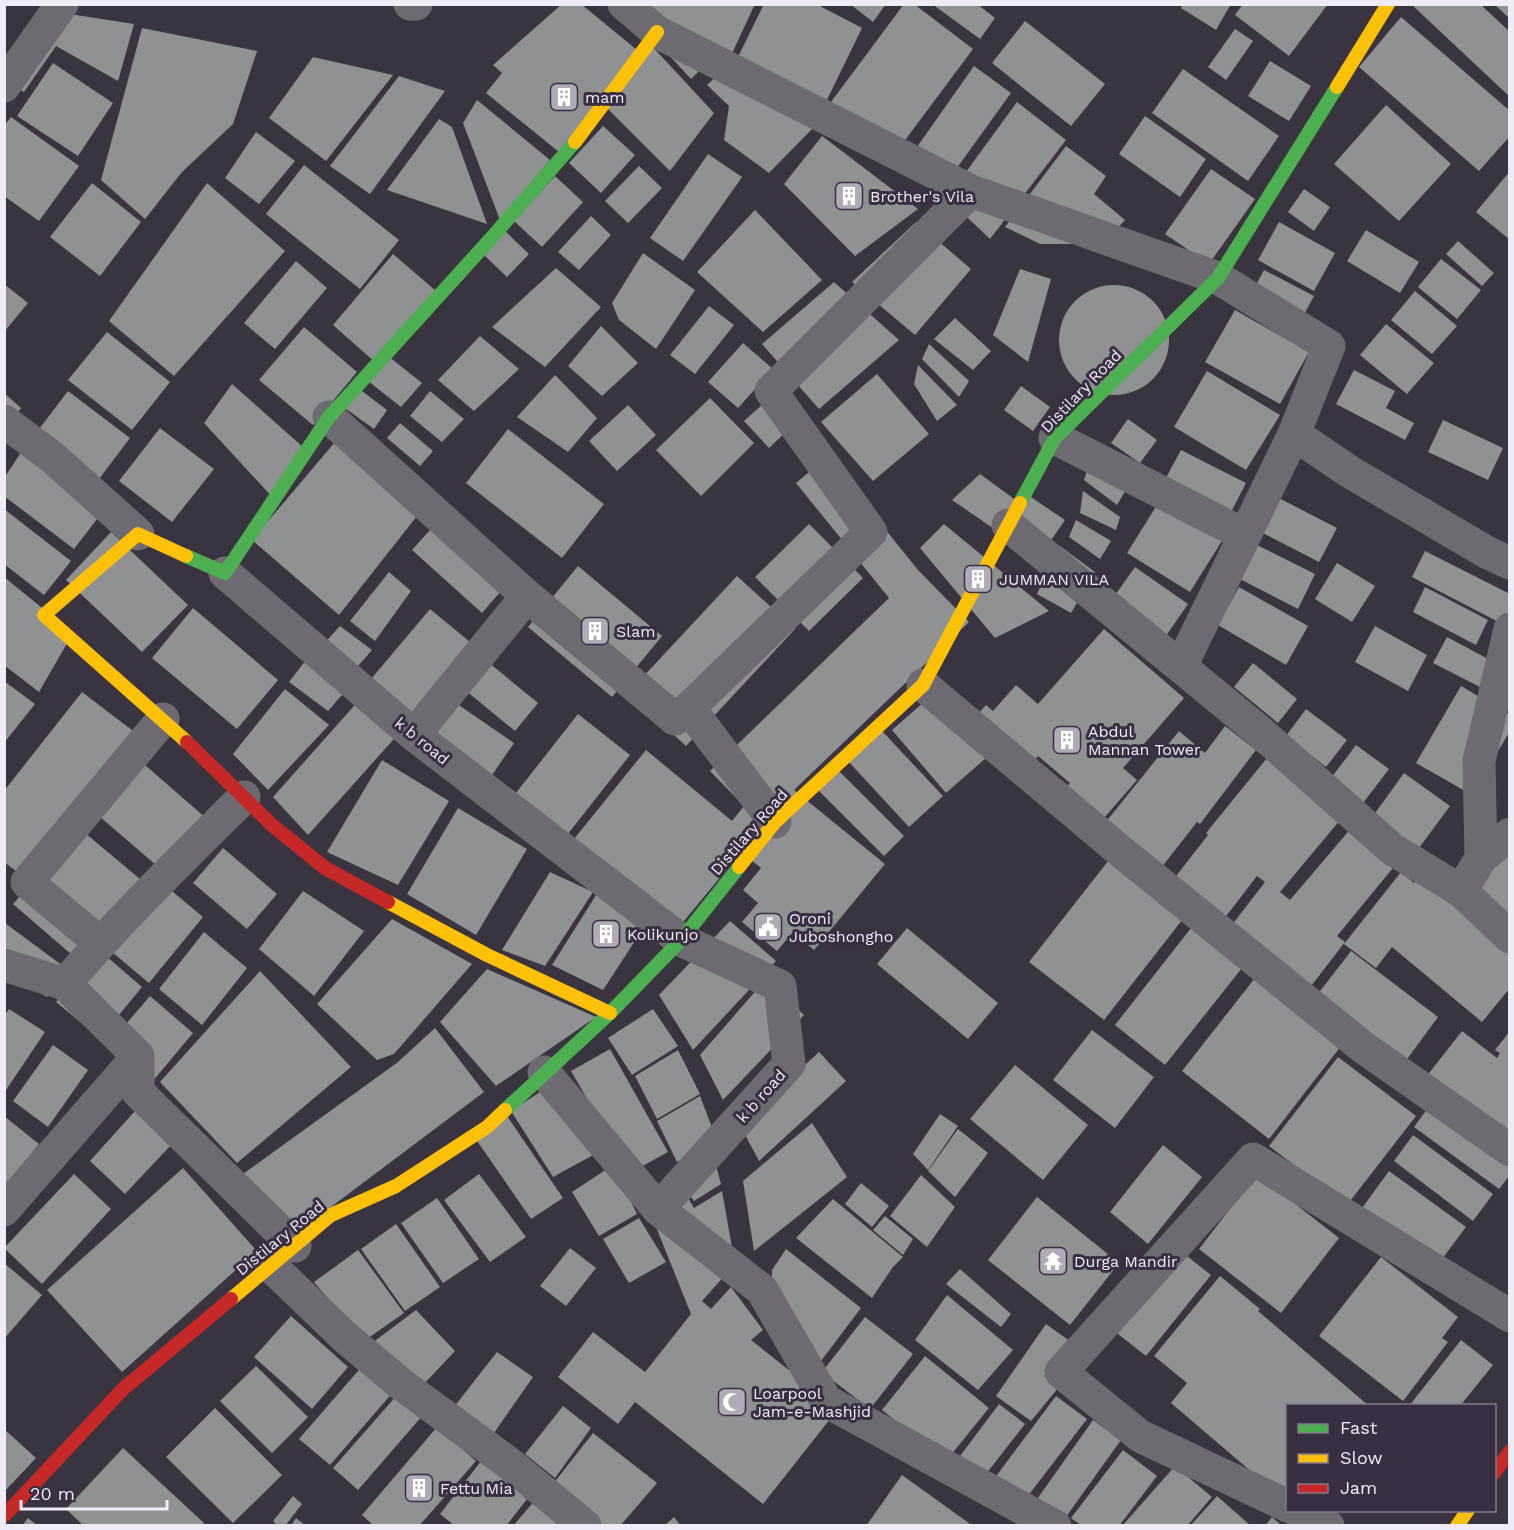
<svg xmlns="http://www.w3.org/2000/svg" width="1514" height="1530" font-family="'Work Sans',sans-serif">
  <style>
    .building { fill: #8f9192 }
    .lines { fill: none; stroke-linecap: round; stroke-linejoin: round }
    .street { stroke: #6e6a72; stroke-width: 33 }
    .fast { stroke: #4caf50; stroke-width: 14 }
    .slow { stroke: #ffc107; stroke-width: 14 }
    .jam { stroke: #c62828; stroke-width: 14 }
    .labels { text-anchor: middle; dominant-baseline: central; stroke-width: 6; stroke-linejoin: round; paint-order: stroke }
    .poi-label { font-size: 16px; fill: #f1ebf7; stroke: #392f43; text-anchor: start }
    .street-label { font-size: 16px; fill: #f1ebf7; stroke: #392f43 }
  </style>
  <rect width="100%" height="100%" fill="#39343f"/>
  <path class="building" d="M562,4H581L637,50L559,152L486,93L502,73L493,65Z
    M647,4H755L730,58L642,15Z
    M764,4H816L862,28L823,108L735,63Z
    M850,4H886L873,22Z
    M904,4H914L973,49L894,155L828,106Z
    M932,4H977L995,18L980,39Z
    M1183,4H1231L1216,30L1181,8Z
    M1243,4H1328L1289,56L1235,15Z
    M1411,4H1480L1510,32V97Z
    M1494,4H1510V19Z
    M57,12L134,24L118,81L56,46L24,92L14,86Z
    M1401,17L1510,111V136L1479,171L1359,67Z
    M1025,21L1105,84L1071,126L992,63Z
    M142,28L257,51L233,124L182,172L145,219L101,180Z
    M1235,29L1253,41L1226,80L1208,67Z
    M657,42L706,64L691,79Z
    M651,45L714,113L670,171L606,107Z
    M313,57L393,75L326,161L269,118Z
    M1270,61L1311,86L1289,121L1248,96Z
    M53,63L113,103L78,156L17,116Z
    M974,66L1011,93L941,190L905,164Z
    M1183,69L1279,136L1248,181L1152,113Z
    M721,72L815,126L769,173L724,140L729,106L707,85Z
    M399,76L445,91L370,194L330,166Z
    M477,100L550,160L500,220L463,123Z
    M1017,102L1066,140L990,239L947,198Z
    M1386,105L1451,164L1399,221L1334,164Z
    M1145,116L1206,159L1180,197L1119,154Z
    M11,117L79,166L39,221L4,196V126Z
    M439,119L452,127L487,224L387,190Z
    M603,126L635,155L601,193L569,163Z
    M256,132L295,161L259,204L225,178Z
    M822,136L918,209L855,256L784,184Z
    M1066,146L1106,176L1094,194L1125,220L1103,244H1040L1005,227Z
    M708,154L742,177L683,261L650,238Z
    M304,165L399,240L360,289L266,214Z
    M639,166L662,188L628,223L605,201Z
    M1211,169L1255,199L1209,264L1165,234Z
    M1510,171V240L1476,212Z
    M555,176L583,202L542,247L514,221Z
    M92,183L141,222L100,276L50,237Z
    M207,183L285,251L174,376L109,321Z
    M1304,189L1330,207L1314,231L1288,212Z
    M755,210L822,280L763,332L697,272Z
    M591,216L611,235L579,270L558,252Z
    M916,222L971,269L915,335L852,282Z
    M1279,222L1335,253L1314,291L1258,260Z
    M1366,230L1419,262L1400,293L1347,261Z
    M505,231L529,254L507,277L483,254Z
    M1458,241L1494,273L1482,286L1446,254Z
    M643,253L695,290L656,349L619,320L612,303Z
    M393,254L436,291L376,363L333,325Z
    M1441,259L1481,290L1457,319L1418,287Z
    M296,261L327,288L275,349L244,323Z
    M556,268L601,307L545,367L492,327Z
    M1020,269L1051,279L1028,362L993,335Z
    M1264,270L1314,296L1300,322L1250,296Z
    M834,282L899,340L819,409L762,344Z
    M4,284L28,303L4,332Z
    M1059 340a55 55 0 1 1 110 0a55 55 0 1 1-110 0Z
    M1415,291L1457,326L1432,354L1391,320Z
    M709,306L734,325L695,374L670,355Z
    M1235,310L1309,352L1280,404L1205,362Z
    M955,318L991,351L973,370L934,339Z
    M1386,324L1434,363L1407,394L1360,355Z
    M601,326L638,363L602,396L568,366Z
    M304,327L357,372L313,425L259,380Z
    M107,332L170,382L132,430L68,380Z
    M480,336L519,369L474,411L438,380Z
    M743,343L773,369L738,408L708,382Z
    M929,344L969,381L959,397L922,359Z
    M388,356L422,383L401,407L368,381Z
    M918,365L957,405L937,421L914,384Z
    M1354,370L1395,391L1386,408L1414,423L1405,440L1336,404Z
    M1207,371L1280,415L1246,470L1174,427Z
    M877,374L929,434L873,481L821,422Z
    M555,375L597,418L568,452L517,417Z
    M232,384L304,448L274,499L204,423Z
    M1021,386L1050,407L1033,431L1004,410Z
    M782,387L806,413L769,448L744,421Z
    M358,388L387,410L374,429L342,406Z
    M68,391L130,438L96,483L33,437Z
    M430,391L464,419L442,442L410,416Z
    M4,393L21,408L4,431Z
    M710,398L754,443L701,496L656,450Z
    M628,405L656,435L617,471L589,441Z
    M1128,419L1157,440L1140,463L1111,443Z
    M1443,420L1503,448L1488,480L1428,452Z
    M400,423L433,451L420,466L387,438Z
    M160,428L214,469L172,522L119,481Z
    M508,429L604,504L562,558L466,483Z
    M335,442L421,511L339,615L252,540Z
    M1095,446L1134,476L1117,505L1084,480Z
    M24,448L104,510L74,549L4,496V478Z
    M1181,450L1246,483L1228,518L1162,485Z
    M827,457L918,570L969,622L794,790L885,864L814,950L793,932L777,951L742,922L758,903L743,890L761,868L741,852L679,927L574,839L646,750L732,821L744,806L710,771L889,598L796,483Z
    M980,474L1017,501L1025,493L1065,520L1038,559L952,500Z
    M1083,491L1120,517L1116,530L1080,513Z
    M1275,496L1337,528L1319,562L1257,530Z
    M1162,497L1225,536L1190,592L1127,553Z
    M4,509L71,561L44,595L4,564Z
    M1076,520L1111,541L1100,559L1069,537Z
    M438,521L508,583L482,613L412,550Z
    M809,524L863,578L809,631L755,577Z
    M944,524L1049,611L995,638L920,548Z
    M111,532L188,605L142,652L66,580Z
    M1253,543L1315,574L1298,609L1236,577Z
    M1060,546L1095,572L1071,613L1037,594Z
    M1425,551L1510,594V628L1412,577Z
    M1337,563L1375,586L1352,622L1315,599Z
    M578,566L662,636L612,697L528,627Z
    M1135,567L1188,604L1161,643L1108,605Z
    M389,572L411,591L375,641L350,621Z
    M737,576L795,629L686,746L628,693Z
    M4,577L73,633L39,692L4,665Z
    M1239,587L1308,626L1286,665L1218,625Z
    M1425,587L1488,620L1476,645L1413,612Z
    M193,608L278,680L237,729L152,658Z
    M430,609L476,647L413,723L366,685Z
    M340,626L372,650L352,673L320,648Z
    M1375,626L1427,655L1408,691L1355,662Z
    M1104,629L1184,698L1123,768L1137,780L1091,833L1054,801L1070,783L1038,756L1023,773L968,725L986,705L993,711L1016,685L1038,704Z
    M1447,637L1492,661L1480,687L1433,663Z
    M309,656L349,687L328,711L289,682Z
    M488,662L538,703L515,731L465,690Z
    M1253,663L1297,699L1278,723L1234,687Z
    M4,681L35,704L4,743Z
    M1461,686L1510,715V731L1472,795L1416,763Z
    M285,689L329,725L268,790L233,754Z
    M82,692L137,734L25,878L4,862V791Z
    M932,695L986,758L946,793L892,730Z
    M361,698L402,730L308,835L273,797Z
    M450,699L514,743L490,778L426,734Z
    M1306,709L1347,740L1326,767L1286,736Z
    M578,714L630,755L560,844L508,803Z
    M1225,726L1256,750L1200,824L1197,822L1161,868L1105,823L1179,731L1205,753Z
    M882,731L943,796L909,827L848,761Z
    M1356,745L1389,769L1363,803L1331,778Z
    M1267,758L1341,819L1280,892L1290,900L1353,826L1397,863L1337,936L1345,942L1308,990L1228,930L1265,882L1257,876L1220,924L1169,885L1208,835L1206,833Z
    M382,760L449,801L398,885L327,852Z
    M145,765L207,819L164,872L99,816Z
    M835,767L904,836L884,856L815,787Z
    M1404,773L1450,806L1413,856L1368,823Z
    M458,808L527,849L476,935L407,894Z
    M79,828L146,884L79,961L13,904Z
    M1510,838V932L1467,883Z
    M223,848L277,894L247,929L193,883Z
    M1112,856L1186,915L1104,1020L1029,962Z
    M1424,871L1510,951V988L1482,1022L1392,947L1376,968L1344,944L1401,872L1414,883Z
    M550,872L593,892L545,966L502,950Z
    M160,881L203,917L149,983L106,947Z
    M303,891L364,931L314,996L259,949Z
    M598,892L648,921L603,990L552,965Z
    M392,919L472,964L394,1054L377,1060L317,1004Z
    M730,921L776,961L693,1050L659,995Z
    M5,923L67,969L47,997L4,968Z
    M907,928L998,1003L968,1039L877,964Z
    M1191,928L1242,968L1165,1065L1115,1025Z
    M204,932L247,968L202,1025L159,989Z
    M99,950L142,987L100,1038L56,1002Z
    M1351,951L1438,1017L1402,1066L1314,999Z
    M487,969L596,1017L496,1086L440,1022Z
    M260,971L351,1067L237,1163L160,1082Z
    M1255,978L1341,1046L1269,1139L1182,1071Z
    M766,979L804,1015L723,1100L700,1055Z
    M150,996L193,1033L152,1082L108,1045Z
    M9,1009L45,1032L4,1093V1016Z
    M653,1009L678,1046L632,1075L608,1038Z
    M435,1028L484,1092L291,1237L243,1174L398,1062Z
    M1092,1030L1154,1077L1115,1128L1053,1080Z
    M1462,1031L1497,1058L1500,1053L1495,1050L1510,1031V1135L1426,1077Z
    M53,1045L88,1070L48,1127L13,1101Z
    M610,1049L668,1152L630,1173L571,1071Z
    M678,1050L700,1094L657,1119L635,1076Z
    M819,1052L846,1081L759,1161L740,1125Z
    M1338,1057L1416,1116L1347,1205L1269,1146Z
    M1015,1065L1088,1125L1043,1180L970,1119Z
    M566,1075L606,1148L553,1177L511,1111Z
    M700,1096L716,1138L677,1162L657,1121Z
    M1433,1101L1510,1158V1175L1499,1189L1414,1127Z
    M135,1111L172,1144L125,1194L90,1161Z
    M505,1113L563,1198L531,1219L473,1135Z
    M940,1114L958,1126L928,1170L913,1154Z
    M4,1116L39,1144L4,1188Z
    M812,1123L847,1177L754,1251L743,1181Z
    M958,1129L988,1153L955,1197L928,1171Z
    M1413,1135L1493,1194L1473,1221L1394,1161Z
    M1163,1145L1202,1177L1148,1244L1110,1212Z
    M711,1147L721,1184L694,1201L682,1185Z
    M613,1165L637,1214L599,1236L572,1192Z
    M183,1168L257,1251L122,1372L47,1290Z
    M1389,1171L1466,1227L1430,1275L1354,1219Z
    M74,1174L111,1209L42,1284L4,1248Z
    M479,1174L526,1237L490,1262L444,1200Z
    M1257,1174L1339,1238L1281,1313L1199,1249Z
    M921,1175L955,1207L927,1247L890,1216Z
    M861,1183L889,1206L872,1227L845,1204Z
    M681,1186L694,1208L722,1191L735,1264L702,1301L711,1309L731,1287L763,1330L751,1340L838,1409L763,1504L635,1402L618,1424L558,1377L593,1332L645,1372L691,1314L648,1207Z
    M1037,1197L1119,1263L1070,1325L988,1260Z
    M437,1198L479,1259L443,1283L401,1223Z
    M833,1199L903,1257L893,1267L872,1298L796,1238Z
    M885,1216L913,1239L903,1255L873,1230Z
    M639,1218L666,1262L629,1283L603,1239Z
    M396,1224L440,1287L405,1311L361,1249Z
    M570,1248L596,1268L566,1306L540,1286Z
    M786,1249L861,1308L821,1361L772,1295V1270Z
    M1178,1249L1211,1275L1146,1356L1113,1330Z
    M358,1250L404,1313L364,1341L314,1282Z
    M1381,1257L1458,1317L1442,1338L1448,1342L1403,1401L1319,1336Z
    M4,1263L42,1295L4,1339Z
    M960,1269L1011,1314L1001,1327L946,1284Z
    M1220,1276L1260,1309L1258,1311L1369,1406H1288V1503L1171,1403L1187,1383L1154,1356Z
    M947,1295L1013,1350L978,1390L915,1340Z
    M416,1310L455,1351L422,1386L372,1343Z
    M291,1316L348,1367L312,1409L254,1357Z
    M865,1317L913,1354L870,1409L822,1372Z
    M1046,1324L1071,1342L1044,1376L1059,1387L1031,1421L996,1396Z
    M1461,1340L1493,1365L1460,1406H1409Z
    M497,1352L533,1377L489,1440L450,1412Z
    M925,1356L989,1408L946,1461L882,1410Z
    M364,1364L394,1391L330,1465L299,1439Z
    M256,1366L308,1417L272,1453L220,1401Z
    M398,1394L423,1415L358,1490L333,1468Z
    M1056,1396L1087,1419L1024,1501L994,1479Z
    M999,1404L1025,1424L979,1483L954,1464Z
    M563,1406L591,1428L555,1478L525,1454Z
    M215,1408L282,1475L233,1523L166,1457Z
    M1093,1420L1121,1440L1063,1521L1035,1502Z
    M437,1427L476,1461L419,1526H374L362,1515Z
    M4,1429L36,1458L4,1492Z
    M593,1433L657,1483L620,1526H604L553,1484Z
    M123,1448L204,1523L202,1526H84L66,1509Z
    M1123,1450L1157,1476L1119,1526H1082L1071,1518Z
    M485,1456L531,1494L506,1526H455L440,1514Z
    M1175,1466L1212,1497L1187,1526H1122Z
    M902,1475L973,1526H866Z
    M293,1496L302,1504L285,1526H278L273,1521Z
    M1217,1496L1251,1526H1190Z
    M537,1498L568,1526H513Z
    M674,1517L681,1526H664Z
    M1272,1517L1282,1526H1265Z
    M28,1518L38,1526H22Z
    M296,1518L306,1526H291Z"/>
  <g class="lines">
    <path class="street" d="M410,4H416
      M624,4L657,32L971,191L1218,278L1329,346L1294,434L1245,535
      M4,86L62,4
      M329,417L527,596L675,719L689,708L775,822
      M4,421L52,457L138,534
      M1294,434L1350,472L1488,553L1510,563
      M1055,438L1245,535L1181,666
      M1008,525L1259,731L1392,849L1461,891L1510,937
      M225,573L414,735L681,940L780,986L789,1064L658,1209L762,1290L826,1401L1055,1526
      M923,685L1119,850L1364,1048L1510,1150
      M689,708L871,532L771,391L971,191
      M414,735L527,596
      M1481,858L1510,834
      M1461,891L1481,858L1479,761L1510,629
      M100,943L27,882L163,719
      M4,965L65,984L138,1056V1092L295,1246
      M65,984C121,918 183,858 244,797
      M544,1072L658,1209
      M4,1210L138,1056
      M271,1266L346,1338L401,1384L510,1464L585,1526
      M1288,1506L1140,1436L1061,1372L1253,1159L1510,1316
      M1296,1510L1328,1526"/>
    <path class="fast" d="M1020,503L1055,438L1218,278L1337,87
      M186,556L225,573L329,417L494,235L575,142
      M505,1110L610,1013L681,940L739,867"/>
    <path class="slow" d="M1337,87L1388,4
      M575,142L657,32
      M186,556L138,534L44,615L187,742
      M739,867L775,822L923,685L1020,503
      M388,902L487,955L610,1013
      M231,1299L331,1215L396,1186L487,1127L505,1110
      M1457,1526L1468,1510"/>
    <path class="jam" d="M187,742L272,825L325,868L388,902
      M1494,1473L1510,1451
      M4,1516L123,1389L231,1299"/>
  </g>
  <defs>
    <g id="building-square" transform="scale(1.5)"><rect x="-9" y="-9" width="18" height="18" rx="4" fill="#b1abb7" stroke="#392f43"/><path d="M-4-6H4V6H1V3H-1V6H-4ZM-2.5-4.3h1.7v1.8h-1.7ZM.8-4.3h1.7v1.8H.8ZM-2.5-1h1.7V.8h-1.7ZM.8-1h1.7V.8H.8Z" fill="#fff"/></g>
    <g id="civic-square" transform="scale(1.5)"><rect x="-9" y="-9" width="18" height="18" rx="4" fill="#b1abb7" stroke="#392f43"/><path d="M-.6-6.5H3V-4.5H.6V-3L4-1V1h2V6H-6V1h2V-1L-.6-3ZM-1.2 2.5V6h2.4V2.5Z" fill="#fff"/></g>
    <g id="temple-square" transform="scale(1.5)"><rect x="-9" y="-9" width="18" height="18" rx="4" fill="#b1abb7" stroke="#392f43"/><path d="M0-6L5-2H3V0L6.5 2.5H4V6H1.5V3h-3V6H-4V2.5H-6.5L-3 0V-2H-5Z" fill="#fff"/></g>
    <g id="mosque-square" transform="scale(1.5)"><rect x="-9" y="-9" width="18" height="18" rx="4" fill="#b1abb7" stroke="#392f43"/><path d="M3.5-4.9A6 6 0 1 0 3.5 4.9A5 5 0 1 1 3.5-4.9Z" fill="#fff"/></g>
  </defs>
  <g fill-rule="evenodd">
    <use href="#building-square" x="564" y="97"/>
    <use href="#building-square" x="849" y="196"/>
    <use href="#building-square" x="978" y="579"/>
    <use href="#building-square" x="595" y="631"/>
    <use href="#building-square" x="1067" y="740"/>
    <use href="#civic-square" x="768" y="927"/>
    <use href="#building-square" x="606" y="934"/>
    <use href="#temple-square" x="1053" y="1261"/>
    <use href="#mosque-square" x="732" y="1402"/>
    <use href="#building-square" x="419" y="1488"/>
  </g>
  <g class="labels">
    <g class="poi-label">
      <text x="585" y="97">mam</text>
      <text x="870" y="196">Brother's Vila</text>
      <text x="999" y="579">JUMMAN VILA</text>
      <text x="616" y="631">Slam</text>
      <text x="1088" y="731">Abdul<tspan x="1088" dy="18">Mannan Tower</tspan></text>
      <text x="789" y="918">Oroni<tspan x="789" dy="18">Juboshongho</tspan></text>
      <text x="627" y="934">Kolikunjo</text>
      <text x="1074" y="1261">Durga Mandir</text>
      <text x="753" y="1393">Loarpool<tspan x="753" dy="18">Jam-e-Mashjid</tspan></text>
      <text x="440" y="1488">Fettu Mia</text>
    </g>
    <g class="street-label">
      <text transform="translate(1081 391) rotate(-46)">Distilary Road</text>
      <text transform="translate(422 741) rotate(39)">k b road</text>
      <text transform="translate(749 832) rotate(-49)">Distilary Road</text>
      <text transform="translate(761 1096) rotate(-48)">k b road</text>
      <text transform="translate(280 1238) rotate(-39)">Distilary Road</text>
    </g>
  </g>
  <rect width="1514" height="1530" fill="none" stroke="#f1ebf7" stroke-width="12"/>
  <rect x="1286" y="1404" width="210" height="108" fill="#392f43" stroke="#837a8b" stroke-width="1.5"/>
  <rect x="1298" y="1424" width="30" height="9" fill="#4caf50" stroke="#837a8b" stroke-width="1.5"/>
  <text x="1340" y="1434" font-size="18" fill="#f1ebf7">Fast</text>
  <rect x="1298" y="1454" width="30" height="9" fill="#ffc107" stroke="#837a8b" stroke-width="1.5"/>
  <text x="1340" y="1464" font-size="18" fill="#f1ebf7">Slow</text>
  <rect x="1298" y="1484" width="30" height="9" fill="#c62828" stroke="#837a8b" stroke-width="1.5"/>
  <text x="1340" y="1494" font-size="18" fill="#f1ebf7">Jam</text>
  <path d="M21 1500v9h146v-9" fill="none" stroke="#f1ebf7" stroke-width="3"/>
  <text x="30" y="1500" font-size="18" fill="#f1ebf7" stroke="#392f43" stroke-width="4.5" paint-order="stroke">20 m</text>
</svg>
